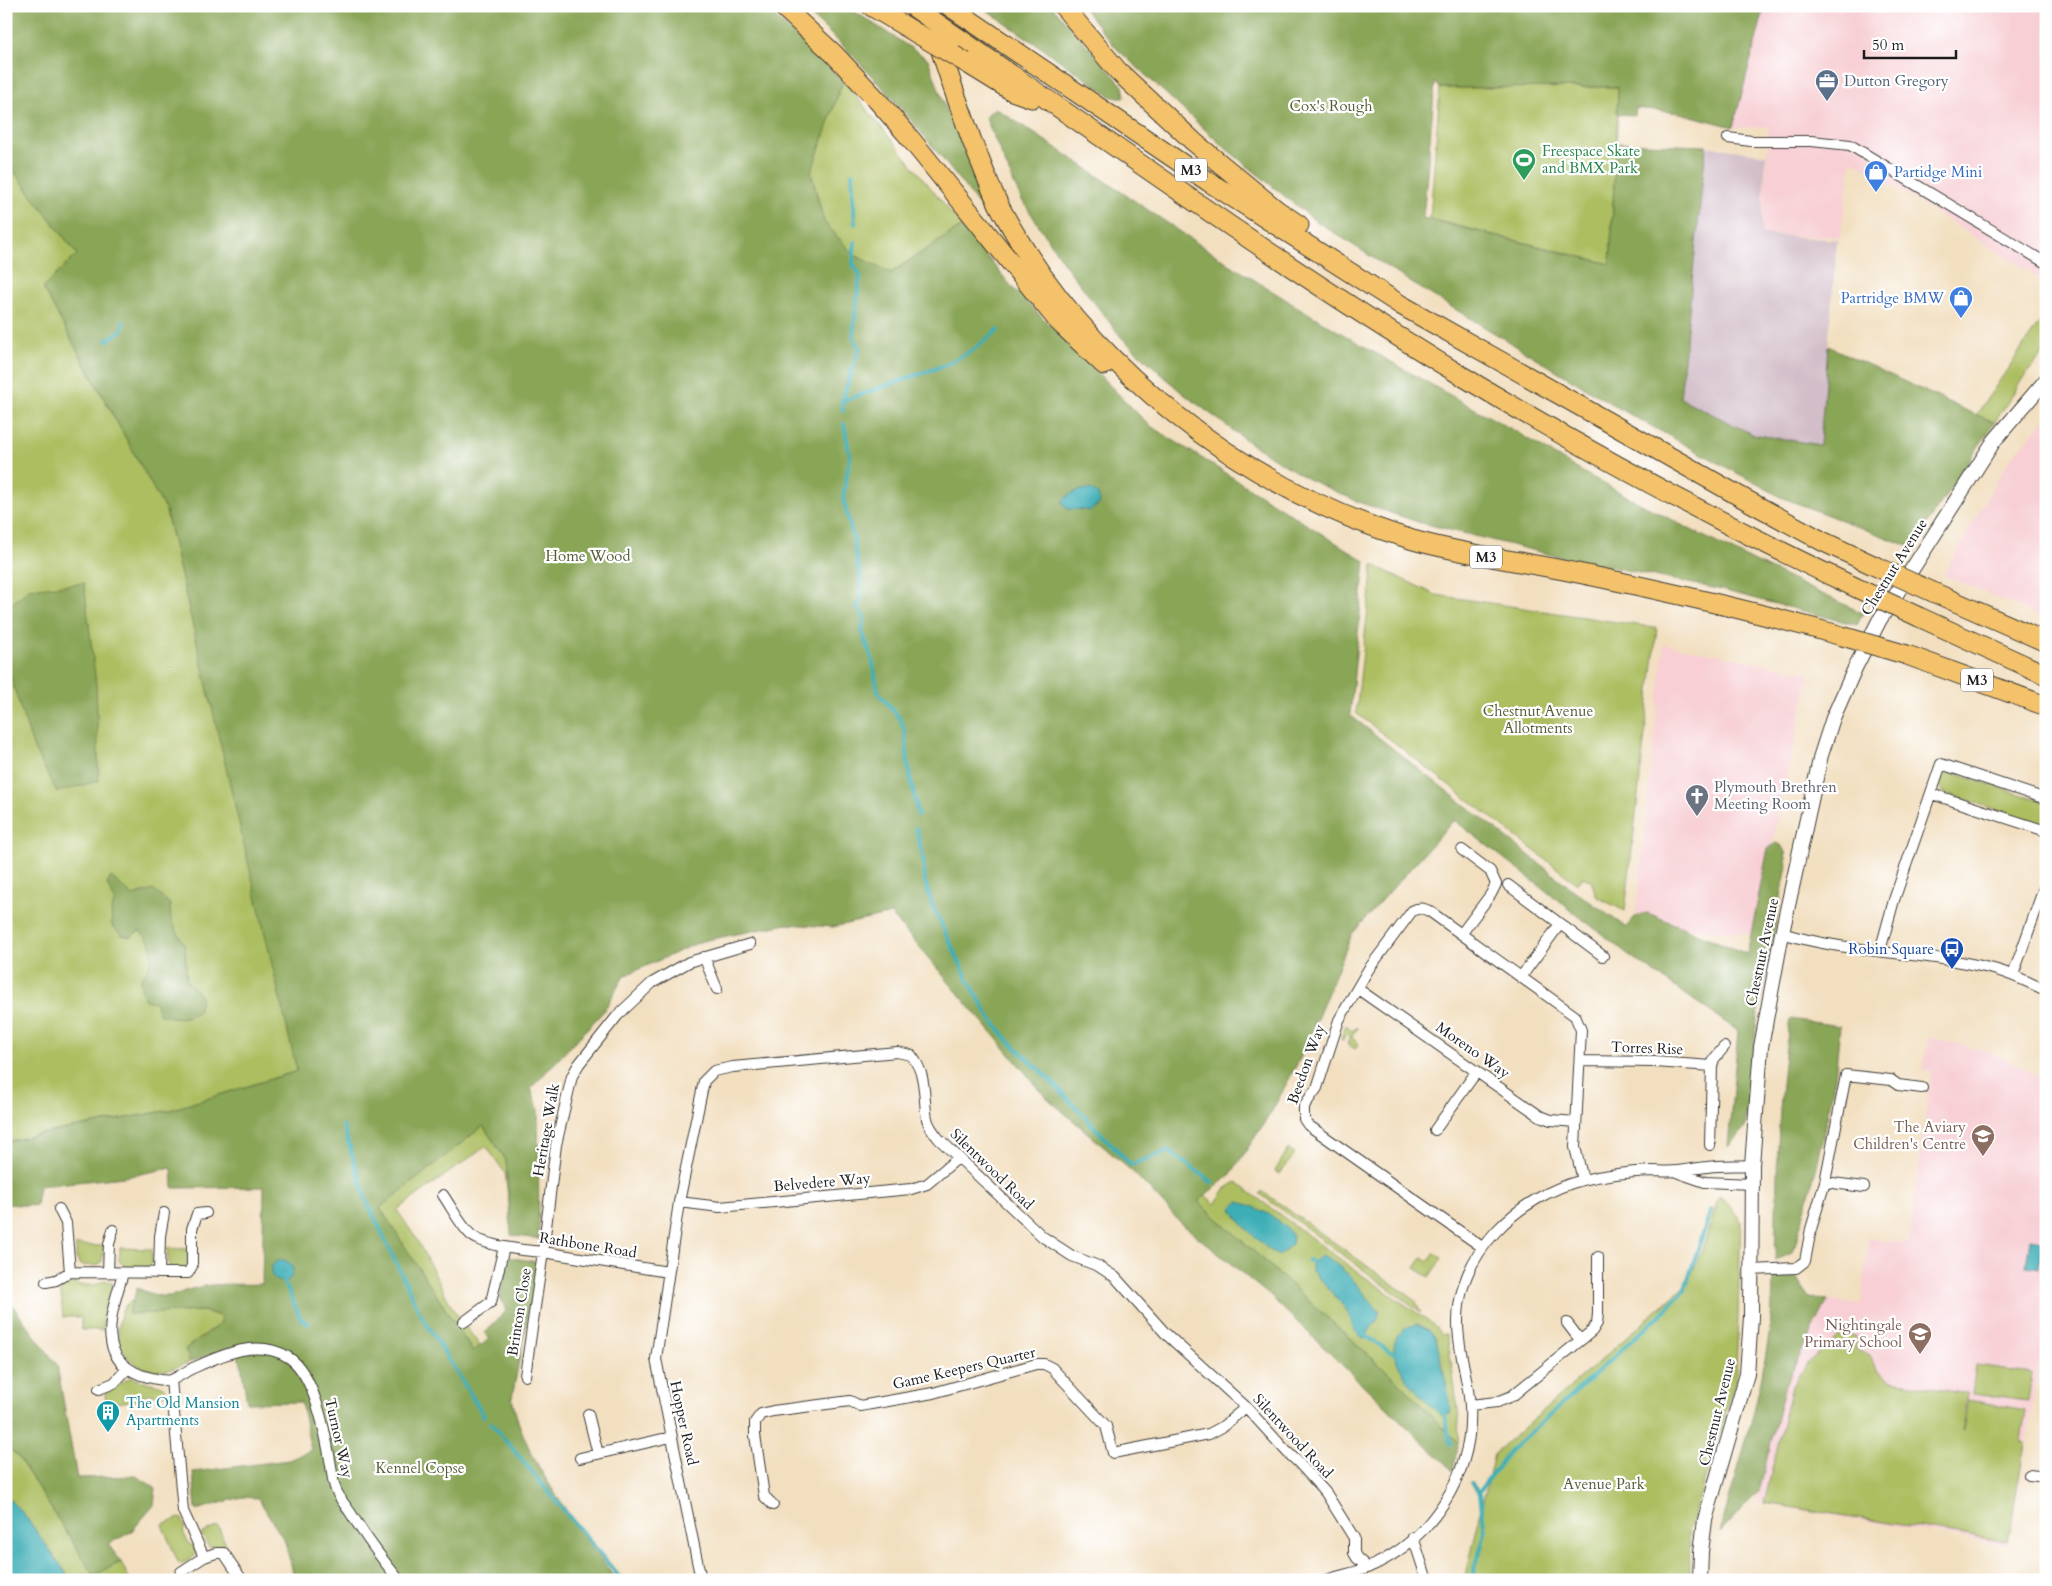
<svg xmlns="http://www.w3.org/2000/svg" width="2052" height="1586" font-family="Cardo,serif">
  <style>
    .built { fill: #f7cfd4 }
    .industrial { fill: #d2bdc8 }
    .green { fill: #acbe61; stroke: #646d3e }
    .forest { fill: #89a557; stroke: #52603a }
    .water { fill: #3daeb6; stroke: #2c6569 }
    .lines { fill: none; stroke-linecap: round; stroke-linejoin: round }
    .stream { stroke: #3daeb6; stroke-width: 4 }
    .minor-casing { stroke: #3c3935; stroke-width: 12 }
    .tertiary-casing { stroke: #3c3935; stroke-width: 16 }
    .motorway-casing { stroke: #3c3935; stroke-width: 21 }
    .minor { stroke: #fff; stroke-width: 10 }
    .tertiary { stroke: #fff; stroke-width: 14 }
    .motorway { stroke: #f3c26a; stroke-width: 19 }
    .motorway-bridge-casing { stroke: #3c3935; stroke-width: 21; stroke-linecap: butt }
    .motorway-bridge { stroke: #f3c26a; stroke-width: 19 }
    .labels { text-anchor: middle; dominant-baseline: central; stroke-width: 4.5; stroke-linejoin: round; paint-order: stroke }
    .shield { fill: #fff; stroke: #606060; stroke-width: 1 }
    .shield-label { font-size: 14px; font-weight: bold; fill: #1c1c1c }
    .service-label { font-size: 15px; fill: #4e5e75; stroke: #fff; text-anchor: start }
    .park-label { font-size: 15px; fill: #565d38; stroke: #fff }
    .leisure-label { font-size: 15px; fill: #27864d; stroke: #fff; text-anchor: start }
    .shop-label { font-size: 15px; fill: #366cbe; stroke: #fff; text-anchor: start }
    .street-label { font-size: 15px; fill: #1c1c1c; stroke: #fff }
    .worship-label { font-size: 15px; fill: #5b616d; stroke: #fff; text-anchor: start }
    .transit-label { font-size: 15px; fill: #164399; stroke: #fff; text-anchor: end }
    .education-label { font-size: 15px; fill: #785e54; stroke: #fff; text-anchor: end }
    .culture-label { font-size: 15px; fill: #0d838f; stroke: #fff; text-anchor: start }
  </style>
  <rect width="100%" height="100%" fill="#fff"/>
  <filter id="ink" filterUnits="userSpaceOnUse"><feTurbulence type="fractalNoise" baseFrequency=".02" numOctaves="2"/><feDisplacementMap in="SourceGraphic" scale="10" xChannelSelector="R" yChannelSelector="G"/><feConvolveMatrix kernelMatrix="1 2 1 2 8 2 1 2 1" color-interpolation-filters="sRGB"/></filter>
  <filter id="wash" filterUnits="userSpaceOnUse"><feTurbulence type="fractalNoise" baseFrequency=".0096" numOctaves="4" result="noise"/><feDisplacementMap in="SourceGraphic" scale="20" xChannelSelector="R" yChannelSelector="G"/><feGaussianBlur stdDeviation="1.12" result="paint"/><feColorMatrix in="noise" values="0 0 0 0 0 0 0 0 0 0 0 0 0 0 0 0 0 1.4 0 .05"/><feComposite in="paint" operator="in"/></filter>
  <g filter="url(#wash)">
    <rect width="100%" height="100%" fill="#f2dfc0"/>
    <path class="built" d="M1765,6H2046V282L1852,160L1840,237L1761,235L1769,127H1733Z
      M2046,418V619L1943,575L2007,463Z
      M1664,644L1810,673L1774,832L1758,935L1635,922Z
      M1928,1037L1983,1050L2013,1062L2046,1083V1324L2009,1546L1756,1502L1785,1385L1827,1300L1861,1305L1869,1238L1909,1243L1931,1072L1923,1070Z"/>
    <path class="industrial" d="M1706,146L1766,155L1761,234L1837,240L1820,445L1752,434L1680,398Z"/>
    <path class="green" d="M843,80L962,226L890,273L854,255L824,222L811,172Z
      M1619,87L1610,264L1430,219L1440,88Z
      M6,161L77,254L43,288L166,511L298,1071L170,1110L45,1133L6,1142Z
      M989,202L1029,267L1012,250L980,207Z
      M2046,313V350L2023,378L1995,422L1976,415Z
      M1373,565L1436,595L1657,628L1625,911L1597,897L1591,881L1583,877L1576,883L1356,713Z
      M1949,772L2046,802V826L1942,792L1939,784L1941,778Z
      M1346,1025L1353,1031L1356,1027L1357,1028L1352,1037L1359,1044L1355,1049L1347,1044L1350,1036L1347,1033L1342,1041L1341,1036Z
      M483,1126L506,1160L512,1228L505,1173L486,1146L397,1210L416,1238L453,1309L480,1346L473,1352L379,1207Z
      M1288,1149L1295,1154L1280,1174L1275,1171Z
      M1236,1182L1352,1268L1429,1321L1442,1334H1447L1459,1417L1458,1443L1402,1385L1198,1201L1205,1195L1215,1204L1225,1189Z
      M1262,1191L1415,1300L1421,1312L1260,1194Z
      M1719,1196L1728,1203L1741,1221L1736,1379L1689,1530L1690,1580H1465L1494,1454L1687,1284L1702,1250Z
      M76,1245L104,1246L102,1262L96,1266L80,1265L76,1258Z
      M120,1248L152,1249V1263L147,1268H126L119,1261Z
      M167,1248L188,1249L187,1266L185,1269H172L169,1266Z
      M1435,1253L1442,1258L1429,1277L1415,1268L1422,1257L1429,1261Z
      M70,1277L78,1285H96L104,1280L111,1282L113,1288L104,1315L103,1330H81V1317H63L60,1286L62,1281Z
      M133,1300L128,1314L204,1311L220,1316L221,1323L185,1349L190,1362C181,1365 170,1371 160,1371C131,1371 112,1346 120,1318C122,1309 125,1304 133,1300Z
      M1843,1333L1856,1336L1855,1349L1870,1356L1876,1370L1892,1381L1967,1393L1962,1431H1963L1968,1400L2026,1410L2021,1442L2025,1443L2008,1542L1764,1503L1792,1386L1806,1364Z
      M1976,1365L2032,1373L2028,1401L1972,1394Z
      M131,1377C136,1378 138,1380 143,1381C154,1385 162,1382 169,1394L140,1395V1400L106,1404L105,1393Z
      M6,1446L17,1455L94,1575L121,1562L130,1580H71L23,1513L6,1496Z
      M179,1518L182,1519L185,1527L183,1532L189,1544L195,1546C197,1559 190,1560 179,1564L162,1525Z
      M218,1526L227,1547H209L201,1534Z"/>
    <path class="forest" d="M6,6H763L843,80L811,173L824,222L854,255L891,273L962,226L1011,286L1149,425L1365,561L1350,715L1572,889L1627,928C1632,919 1635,914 1648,913L1747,954L1768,848L1776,843L1781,845L1785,852L1787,866L1757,1019L1745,1127L1728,1147L1738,1031L1629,955L1454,820L1352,934L1303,1053L1272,1111L1231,1174L1198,1201L1402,1385L1458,1443L1453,1471L1269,1295L1182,1224L1135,1174L1046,1097L891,914L833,927L787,924L702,941L624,976L603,1012L531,1088L538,1110L539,1239L511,1235L506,1160L483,1126L380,1208L473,1352L489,1339L485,1333L507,1310L500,1299L507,1257L538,1262L512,1398C524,1462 579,1526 616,1580H295L285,1542L258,1498L242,1497L196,1510L193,1472L289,1460L311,1450L301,1402L247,1403L241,1363L233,1347L190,1362L185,1349L221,1323L220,1316L204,1311L128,1314L137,1288C174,1304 169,1293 204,1286C222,1283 243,1285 262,1284L264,1187L173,1188L172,1168L124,1177L39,1186L36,1206L6,1204V1142L45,1133L170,1110L297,1071L166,511L43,288L77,254L6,161Z
      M800,6H846L928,59L946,109L989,202L980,207C926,136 868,65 800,6Z
      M981,6H1052L1123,86L1125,97H1112Z
      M1082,6H1765L1733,127L1680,113L1636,108L1635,115L1617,114L1618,87L1440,88L1435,82L1423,218L1610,264L1616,143L1706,146L1680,398L1752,434L1820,445L1828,346L1976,415L1995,422L1911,547L1781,497L1620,409L1415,285L1313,219L1224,147L1116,48Z
      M995,108C1085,165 1171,228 1261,284C1338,333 1417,377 1497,421C1525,436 1551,454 1579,470C1672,522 1767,569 1863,613L1857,625L1718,589L1552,555L1418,522L1361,503L1308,479L1254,446L1181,392L1121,337L1065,265L1020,197L985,117Z
      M84,583L96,684L99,781L57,792L34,749L6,664V609L29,589Z
      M111,877L133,896L153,890L170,904L171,920L185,946L187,981L201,996L199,1010C185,1021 177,1018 160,1015L155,1002L145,1000L141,989V978C154,964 157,942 139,931L130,937L122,935L112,926L111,910L115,900L107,884Z
      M1790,1019L1840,1026L1835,1078L1817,1166L1793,1253L1775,1260C1777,1180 1777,1099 1790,1019Z
      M1773,1277H1796L1809,1298L1828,1300L1785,1385L1759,1491L1720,1532C1743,1448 1773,1364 1773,1277Z
      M6,1297L57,1365L77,1478L136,1476L156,1488L154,1505L131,1532L108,1544L121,1562L94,1575L17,1455L6,1446Z"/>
    <path class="water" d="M1090,489L1098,494L1100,503L1090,511C1082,508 1075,510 1067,509L1062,502C1071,492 1077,490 1090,489Z
      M1238,1202C1257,1206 1282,1219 1293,1236L1292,1244L1278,1256C1264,1245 1238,1225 1232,1208Z
      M2030,1239L2043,1241L2039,1268L2026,1266Z
      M1321,1256C1344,1263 1363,1293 1379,1311C1380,1322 1369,1327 1367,1337L1363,1338C1348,1327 1354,1322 1347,1311C1337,1297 1323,1284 1312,1271V1262Z
      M271 1271a11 11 0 1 1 22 0a11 11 0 1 1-22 0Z
      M1417,1324L1429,1330L1436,1338L1451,1406L1450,1414L1441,1415C1423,1398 1374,1354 1403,1330C1406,1327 1413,1325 1417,1324Z
      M6,1496L23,1513L71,1580H6Z"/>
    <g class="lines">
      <path class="stream" d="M852,173L855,224
        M107,340L122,330L123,321
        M842,401L943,366L973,350L998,330
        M843,411L842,401L859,348L853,336L860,275L853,264L855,242
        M844,424L850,457L843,498L853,537L861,582V599L857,608L864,617L862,632L872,658L878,692L901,720L905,732L908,765L918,815
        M916,828L923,857L925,882L933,907L968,980L990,1018L1009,1041L1047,1077L1131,1165L1168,1151L1212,1182
        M343,1126L367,1202L421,1315L484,1416
        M1308,1260L1312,1262
        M284,1281L301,1319L309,1324
        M1367,1337L1394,1354
        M1445,1414L1450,1444
        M491,1423L622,1580
        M1471,1482L1480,1494L1485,1533L1472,1580
        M1479,1492L1508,1453L1659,1316L1684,1291L1711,1210"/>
    </g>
  </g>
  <g filter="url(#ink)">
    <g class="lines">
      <g class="minor-casing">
        <path id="minor" d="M1728,138L1751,141H1811L1850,145L2046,263
          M1932,794L2046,831
          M1508,885L1603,956
          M1462,933L1491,894L1496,884L1490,871L1462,850
          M1782,933C1849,954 1921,951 1989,968C2009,972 2027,982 2046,990
          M1880,951L1894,900L1941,764L2046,799
          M704,957L717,989
          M2013,975L2046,882
          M1521,977L1560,924
          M1358,989L1540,1116L1551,1120L1576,1122
          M1580,1061L1655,1062L1712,1066
          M1435,1130L1477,1071
          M1710,1145L1712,1066L1714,1059L1724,1047
          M1679,1173L1705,1182L1752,1184
          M1825,1182L1864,1187
          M443,1195C452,1208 460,1225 471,1235C484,1246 526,1251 543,1252L668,1272
          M679,1202L720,1207L911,1189L927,1184L958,1158
          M59,1209L66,1223L70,1272
          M1482,1247L1308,1125L1304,1119V1106L1317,1088L1339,1020L1368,970L1412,911C1419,907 1425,908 1432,913L1575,1016L1581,1030L1575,1147L1583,1180
          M1750,1270L1796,1268L1805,1261L1811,1229L1825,1182L1846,1075L1891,1080L1898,1085L1922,1088
          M108,1272L109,1244L113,1230
          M123,1273C113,1309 93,1357 141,1375C148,1377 163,1382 171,1380C177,1378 185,1372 191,1369C222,1355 256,1338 288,1357C314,1373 325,1431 330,1460C332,1469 332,1481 336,1490C339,1498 345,1505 350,1512C365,1536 381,1558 399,1580
          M159,1273L160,1236L164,1213
          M46,1282L56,1280L70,1272L188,1273L192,1266V1229L197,1214L206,1213
          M464,1322L491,1302L504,1247
          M1567,1323L1580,1340
          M525,1376L543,1252L556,1145L572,1076L579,1064L618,1015L652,983L689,962L750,944
          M171,1380L183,1511L204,1557L216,1553H224L242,1580
          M99,1389L114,1383L127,1369
          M1470,1405L1497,1402L1512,1396L1592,1331L1597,1323L1598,1314V1257
          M588,1414L598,1454
          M580,1458L671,1437
          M2029,1475L2046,1477
          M773,1505L764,1496L755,1435V1422L761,1414L773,1411L850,1401L860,1406L933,1393L1036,1364H1044L1052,1368L1106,1426L1113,1453L1209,1434L1222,1427L1246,1407
          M1413,1537L1427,1580
          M179,1580L181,1572L204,1557
          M701,1580L656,1359L679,1202L704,1081L714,1071L733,1067L897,1052L911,1055C927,1074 923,1096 927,1119C929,1127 934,1133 939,1139L1043,1237L1072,1256L1098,1266L1115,1277L1166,1334L1246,1407L1287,1452L1298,1462L1326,1493L1354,1538V1553L1357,1558L1368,1568
          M1327,1580C1340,1575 1354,1573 1367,1568C1431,1541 1474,1475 1470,1406C1468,1378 1458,1351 1458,1323C1457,1253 1519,1196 1583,1180C1604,1175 1629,1172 1651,1171C1659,1171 1668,1172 1677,1171C1687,1170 1697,1168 1707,1167C1722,1165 1737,1166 1752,1165"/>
      </g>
      <g class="tertiary-casing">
        <path id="tertiary" d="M1700,1580L1701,1552L1705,1520L1747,1374L1751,1317L1752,1165L1761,1047L1782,933L1821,755L1833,718L1856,666L1879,621L1994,441L2046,380"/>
      </g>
      <g class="motorway-casing">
        <path id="motorway" d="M782,6L834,54L877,100L905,132L1058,321L1104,365
          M871,6L918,34
          M949,6L1209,182L1401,305L1741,497L1822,541L1875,566
          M1063,6L1118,71L1194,142L1278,211L1299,225
          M936,36C947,71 959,106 972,141C982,164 990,189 1002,211C1087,367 1244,489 1413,540C1462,554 1513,560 1563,570C1657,589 1750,610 1842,636
          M957,37C1124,152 1289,271 1462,376C1590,453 1725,526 1861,590
          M965,62L1012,91L1032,98
          M1933,592L2046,642
          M1919,617L2046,675
          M1907,655L2046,706"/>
      </g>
      <use href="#minor" class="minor"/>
      <use href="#tertiary" class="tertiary"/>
      <use href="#motorway" class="motorway"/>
      <g class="motorway-bridge-casing">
        <path id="motorway-bridge" d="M912,6L957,37
          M918,34L965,62
          M1875,566L1933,592
          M1861,590L1919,617
          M1842,636L1907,655"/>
      </g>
      <use href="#motorway-bridge" class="motorway-bridge"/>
    </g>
  </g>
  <defs>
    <g id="office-pin" transform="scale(1.25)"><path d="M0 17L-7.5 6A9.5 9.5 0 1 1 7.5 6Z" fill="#5c6f8a" stroke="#fff"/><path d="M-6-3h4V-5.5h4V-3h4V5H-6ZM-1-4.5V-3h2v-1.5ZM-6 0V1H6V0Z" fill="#fff"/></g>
    <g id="stadium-pin" transform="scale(1.25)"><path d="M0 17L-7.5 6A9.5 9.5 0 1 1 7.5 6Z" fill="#2e9e5b" stroke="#fff"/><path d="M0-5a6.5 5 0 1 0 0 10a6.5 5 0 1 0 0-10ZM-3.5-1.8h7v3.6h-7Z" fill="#fff"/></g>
    <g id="shop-pin" transform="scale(1.25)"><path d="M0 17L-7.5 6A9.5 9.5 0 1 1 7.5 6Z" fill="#3f7fe0" stroke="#fff"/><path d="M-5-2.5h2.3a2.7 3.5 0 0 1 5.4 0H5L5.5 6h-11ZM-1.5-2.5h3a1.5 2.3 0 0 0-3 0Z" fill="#fff"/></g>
    <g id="church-pin" transform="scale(1.25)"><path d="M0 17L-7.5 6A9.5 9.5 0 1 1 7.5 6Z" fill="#6b7280" stroke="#fff"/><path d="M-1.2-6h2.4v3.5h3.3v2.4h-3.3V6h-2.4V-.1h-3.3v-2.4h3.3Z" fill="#fff"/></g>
    <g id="bus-pin" transform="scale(1.25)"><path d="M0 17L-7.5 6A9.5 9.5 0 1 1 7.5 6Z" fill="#1a4fb4" stroke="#fff"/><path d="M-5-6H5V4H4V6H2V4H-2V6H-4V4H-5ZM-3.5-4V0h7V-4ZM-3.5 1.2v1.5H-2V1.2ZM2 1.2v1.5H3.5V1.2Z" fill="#fff"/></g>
    <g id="school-pin" transform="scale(1.25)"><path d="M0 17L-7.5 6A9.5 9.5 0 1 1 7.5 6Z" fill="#8d6e63" stroke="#fff"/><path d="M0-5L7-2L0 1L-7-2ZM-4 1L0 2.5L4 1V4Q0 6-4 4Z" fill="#fff"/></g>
    <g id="building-pin" transform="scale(1.25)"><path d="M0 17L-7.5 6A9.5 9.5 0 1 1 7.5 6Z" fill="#0f9aa8" stroke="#fff"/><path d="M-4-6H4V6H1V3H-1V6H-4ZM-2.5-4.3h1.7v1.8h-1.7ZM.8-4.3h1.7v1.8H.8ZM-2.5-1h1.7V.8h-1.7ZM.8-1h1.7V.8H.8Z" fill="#fff"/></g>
  </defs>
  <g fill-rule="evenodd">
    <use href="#office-pin" x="1827" y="81"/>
    <use href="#stadium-pin" x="1524" y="160"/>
    <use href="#shop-pin" x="1876" y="172"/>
    <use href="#shop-pin" x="1961" y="298"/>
    <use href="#church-pin" x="1697" y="796"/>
    <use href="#bus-pin" x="1952" y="949"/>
    <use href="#school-pin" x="1983" y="1136"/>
    <use href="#school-pin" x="1920" y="1334"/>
    <use href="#building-pin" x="108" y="1412"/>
  </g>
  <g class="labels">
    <g class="shield">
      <rect x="1175" y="158.5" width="32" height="23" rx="4"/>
      <rect x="1470" y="545.5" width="32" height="23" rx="4"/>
      <rect x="1961" y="668.5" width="32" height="23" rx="4"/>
    </g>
    <g class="shield-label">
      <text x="1191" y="170">M3</text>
      <text x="1486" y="557">M3</text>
      <text x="1977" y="680">M3</text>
    </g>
    <g class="service-label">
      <text x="1844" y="81">Dutton Gregory</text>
    </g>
    <g class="park-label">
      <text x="1331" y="106">Cox's Rough</text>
      <text x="588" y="556">Home Wood</text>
      <text x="1538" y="711">Chestnut Avenue<tspan x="1538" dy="17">Allotments</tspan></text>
      <text x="420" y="1468">Kennel Copse</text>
      <text x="1604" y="1484">Avenue Park</text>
    </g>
    <g class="leisure-label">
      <text x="1542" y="151">Freespace Skate<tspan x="1542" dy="17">and BMX Park</tspan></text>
    </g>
    <g class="shop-label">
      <text x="1894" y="172">Partidge Mini</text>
      <text x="1944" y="298" text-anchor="end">Partridge BMW</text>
    </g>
    <g class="street-label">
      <text transform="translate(1894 567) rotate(-58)">Chestnut Avenue</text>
      <text transform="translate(1762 952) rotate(-78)">Chestnut Avenue</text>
      <text transform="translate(1647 1048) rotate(2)">Torres Rise</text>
      <text transform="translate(1473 1050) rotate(35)">Moreno Way</text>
      <text transform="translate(1306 1064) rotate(-70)">Beedon Way</text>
      <text transform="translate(546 1130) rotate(-80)">Heritage Walk</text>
      <text transform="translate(992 1169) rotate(44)">Silentwood Road</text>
      <text transform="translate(822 1182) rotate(-5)">Belvedere Way</text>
      <text transform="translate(588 1245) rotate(9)">Rathbone Road</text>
      <text transform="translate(519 1312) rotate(-81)">Brinton Close</text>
      <text transform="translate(964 1368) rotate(-13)">Game Keepers Quarter</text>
      <text transform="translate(1717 1412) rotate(-76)">Chestnut Avenue</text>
      <text transform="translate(684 1423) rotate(78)">Hopper Road</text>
      <text transform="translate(1293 1436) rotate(47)">Silentwood Road</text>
      <text transform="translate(339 1438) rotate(77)">Turnor Way</text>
    </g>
    <g class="worship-label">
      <text x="1714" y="787">Plymouth Brethren<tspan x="1714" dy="17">Meeting Room</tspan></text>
    </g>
    <g class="transit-label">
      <text x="1934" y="949">Robin Square</text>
    </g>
    <g class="education-label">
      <text x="1966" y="1127">The Aviary<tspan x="1966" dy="17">Children's Centre</tspan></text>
      <text x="1902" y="1325">Nightingale<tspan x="1902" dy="17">Primary School</tspan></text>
    </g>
    <g class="culture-label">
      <text x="126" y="1403">The Old Mansion<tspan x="126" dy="17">Apartments</tspan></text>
    </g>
  </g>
  <rect width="2052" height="1586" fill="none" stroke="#fff" stroke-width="25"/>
  <path d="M1864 50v8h92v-8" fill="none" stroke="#1c1c1c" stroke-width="2.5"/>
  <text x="1872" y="50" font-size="15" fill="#1c1c1c" stroke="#ffffff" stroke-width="4" paint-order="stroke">50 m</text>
</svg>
